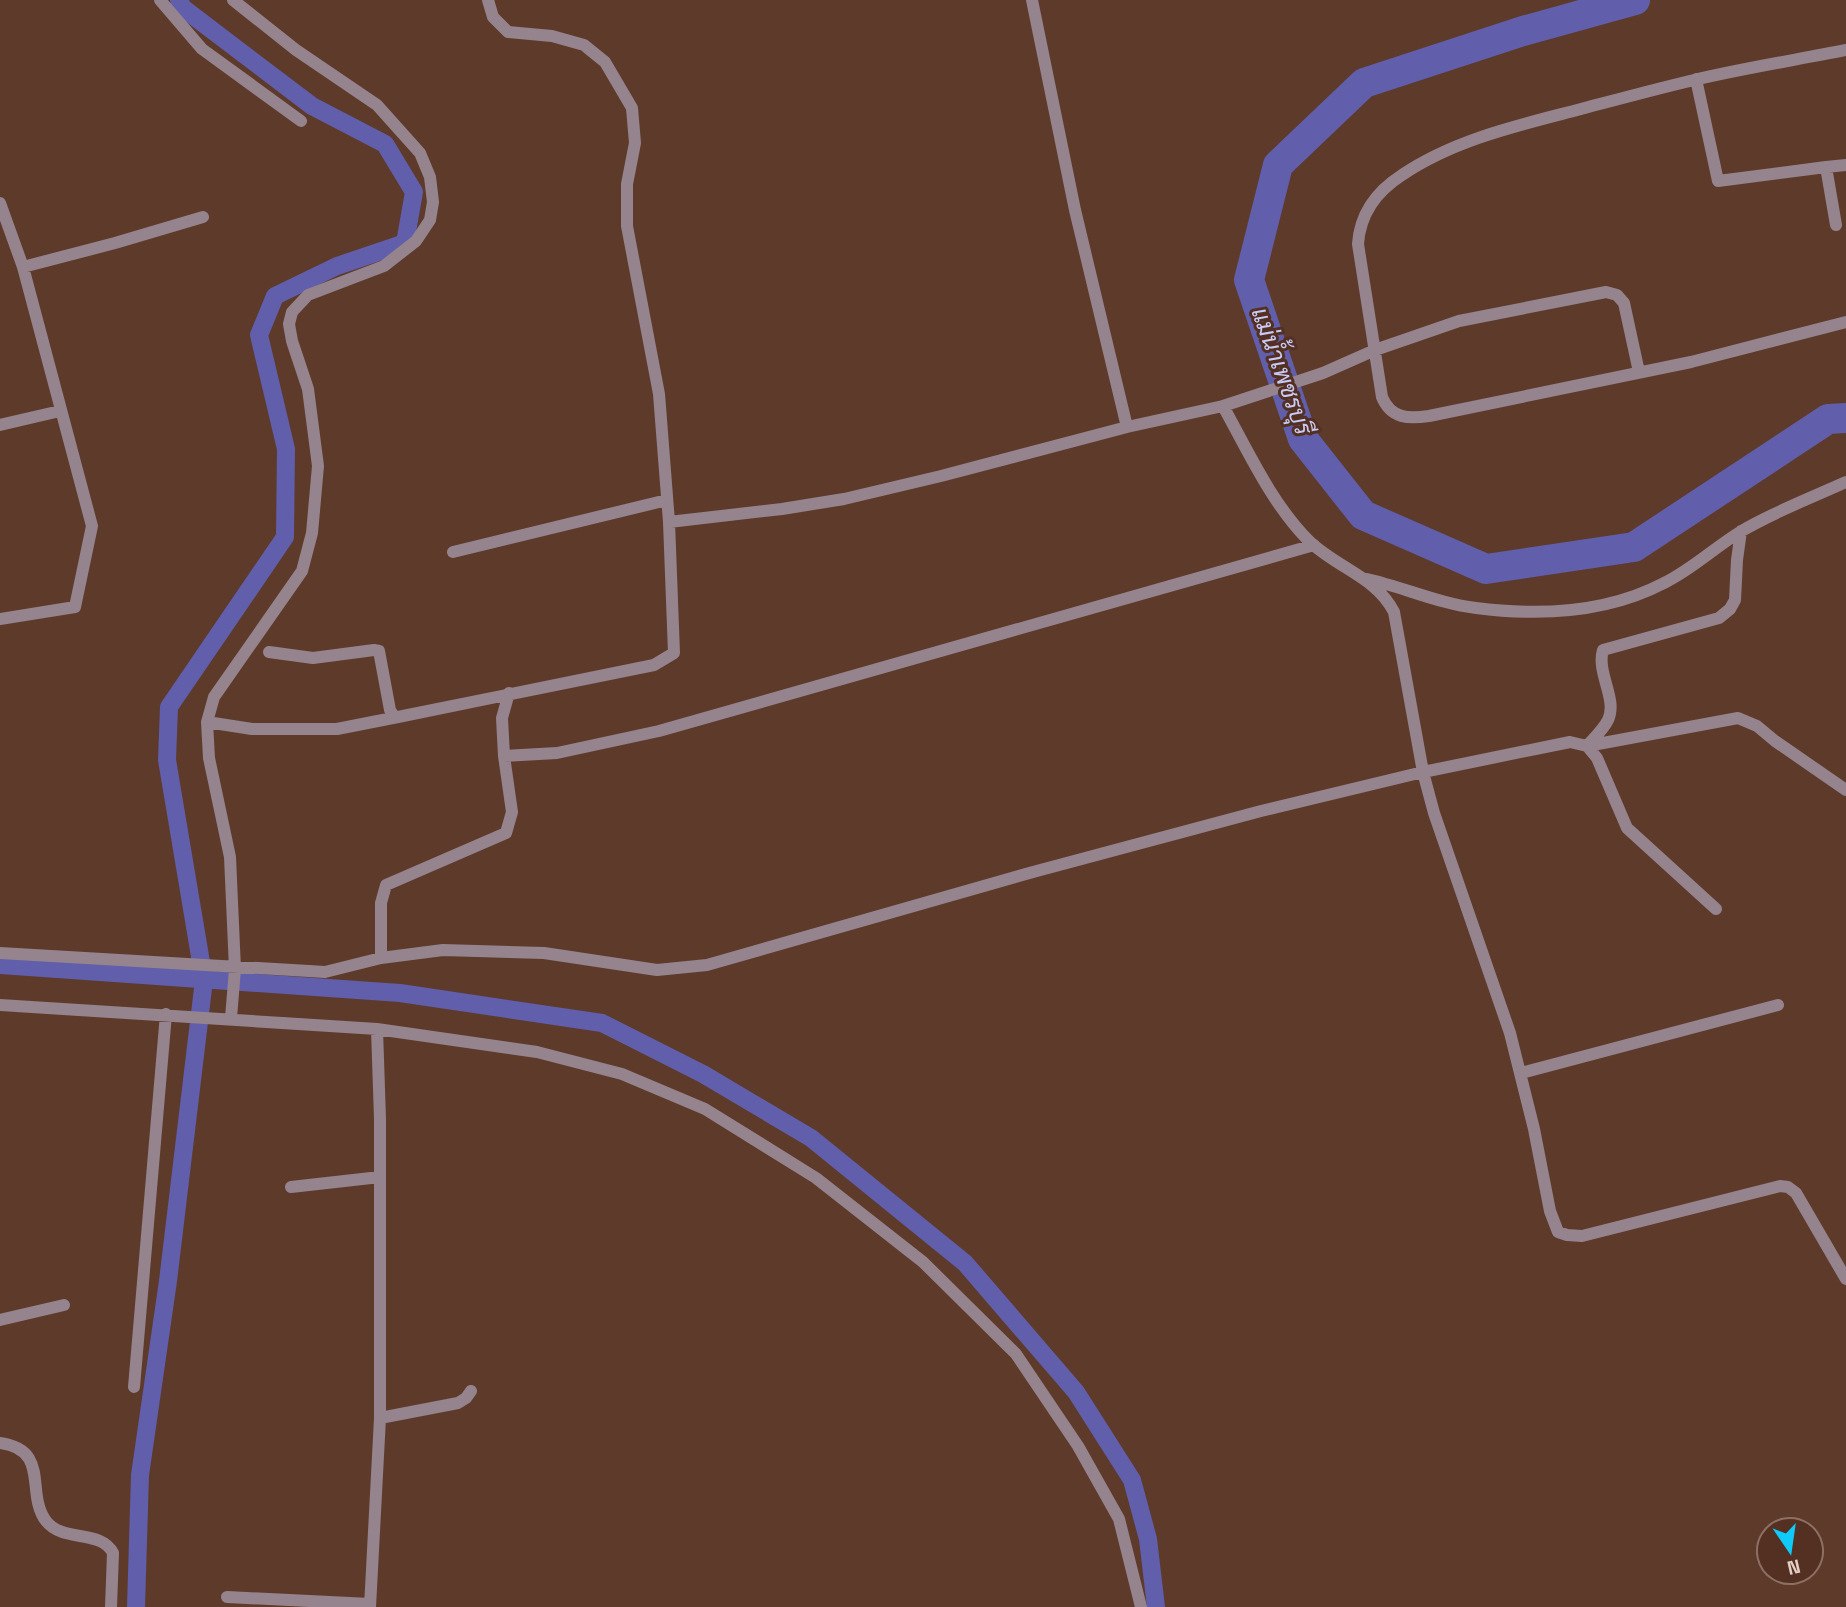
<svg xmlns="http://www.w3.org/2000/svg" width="1846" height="1607" font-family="'Space Grotesk',Sarabun,sans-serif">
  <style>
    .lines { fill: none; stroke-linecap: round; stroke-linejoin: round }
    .canal { stroke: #615eab; stroke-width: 18 }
    .river { stroke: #615eab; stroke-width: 30 }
    .minor { stroke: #95848d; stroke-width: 12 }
    .labels { text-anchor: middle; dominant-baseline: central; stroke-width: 6; stroke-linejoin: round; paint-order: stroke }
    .water-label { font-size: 24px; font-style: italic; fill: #c9caf6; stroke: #533021 }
  </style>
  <rect width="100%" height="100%" fill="#5e3a2b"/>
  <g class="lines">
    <path class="canal" d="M0,965L400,993L602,1023L703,1074L811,1138L965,1263L1076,1392L1132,1480L1148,1539L1156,1607
      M136,1607L140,1475L168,1281L204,980L167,760L169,707L285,537L286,449L259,335L275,296L337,266L405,243L414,192L385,144L312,106L183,8L179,0"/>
    <path class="river" d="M1635,0L1523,31L1364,83L1278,165L1249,280L1303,439L1363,515L1486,569L1634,547L1828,419L1846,418"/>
    <path class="minor" d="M160,0L202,49L301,121
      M1032,0L1075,210L1127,427
      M1846,50C1796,60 1744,68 1694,80C1656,89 1619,99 1581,109C1520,125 1455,139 1402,175C1377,191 1360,214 1358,244L1382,397C1391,419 1409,419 1429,416L1691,362L1846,322
      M1696,79L1718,181L1826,167L1836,225
      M1826,167L1846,165
      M0,203L23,267L92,526L75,607L0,619
      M23,267L115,243L203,217
      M1223,406C1248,451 1271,502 1307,539C1334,567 1376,576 1394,612L1423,772L1434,813L1510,1033L1534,1129L1550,1211L1558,1232L1567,1235L1582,1236L1780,1186L1788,1187L1796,1193L1846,1279
      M0,425L60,411
      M669,522L782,509L844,499L941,476L1127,427L1223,406L1323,373L1375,350L1459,321L1606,292L1617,295L1624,303L1639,372
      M453,552L667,500
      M1367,579C1403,587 1440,604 1476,608C1539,616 1607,613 1664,583C1691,570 1714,548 1740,532C1773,512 1811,498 1846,482
      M269,652L313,658L374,650L379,651L390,710L393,715L398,717L654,665L674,653L669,522L659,394L627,226V184L635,143L632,108L605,62L584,45L552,36L508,32L493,17L488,0
      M207,722L252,729H337L398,717
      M1587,746C1594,738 1603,730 1608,720C1618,699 1596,673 1603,650L1719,618L1730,609L1735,600L1737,560L1741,531
      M1587,746L1738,718L1757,726L1775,741L1846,790
      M504,756L557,753L659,731L1314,545
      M0,953L309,971L325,972L381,958L443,950L544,953L657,970L707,965L1033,872L1261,811L1423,772L1570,742L1587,746L1597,758L1627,828L1716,909
      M381,958V903L386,885L506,833L512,812L504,756L502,718L509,693
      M0,1005L377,1029L537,1052L622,1074L705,1109L816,1178L923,1262L1016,1354L1078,1446L1119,1519L1141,1607
      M231,1018L235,969L230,857L209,758L207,722L214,697L302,571L312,533L318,466L308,389L292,341L289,324L292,312L308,295L384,266L416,241L430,220L433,202L430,177L420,153L377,105L296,50L233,0
      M1521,1073L1778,1005
      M291,1187L380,1177
      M0,1320L64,1305
      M134,1387L166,1014
      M380,1418L458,1403L466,1398L471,1391
      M0,1443C51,1450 25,1493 46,1521C63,1543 101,1529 113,1553L111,1607
      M227,1597L370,1604
      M370,1607L380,1418V1119L377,1029"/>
  </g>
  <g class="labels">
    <g class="water-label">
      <text transform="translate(1282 371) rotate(70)">แม่น้ำเพชรบุรี</text>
    </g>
  </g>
  <g transform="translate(1790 1551) rotate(167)"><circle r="33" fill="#533021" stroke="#8d6f63" stroke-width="2"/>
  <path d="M0-5L12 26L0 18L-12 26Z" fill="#10cafa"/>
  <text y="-10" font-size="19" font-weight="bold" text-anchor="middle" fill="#e5cec5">N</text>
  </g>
</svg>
